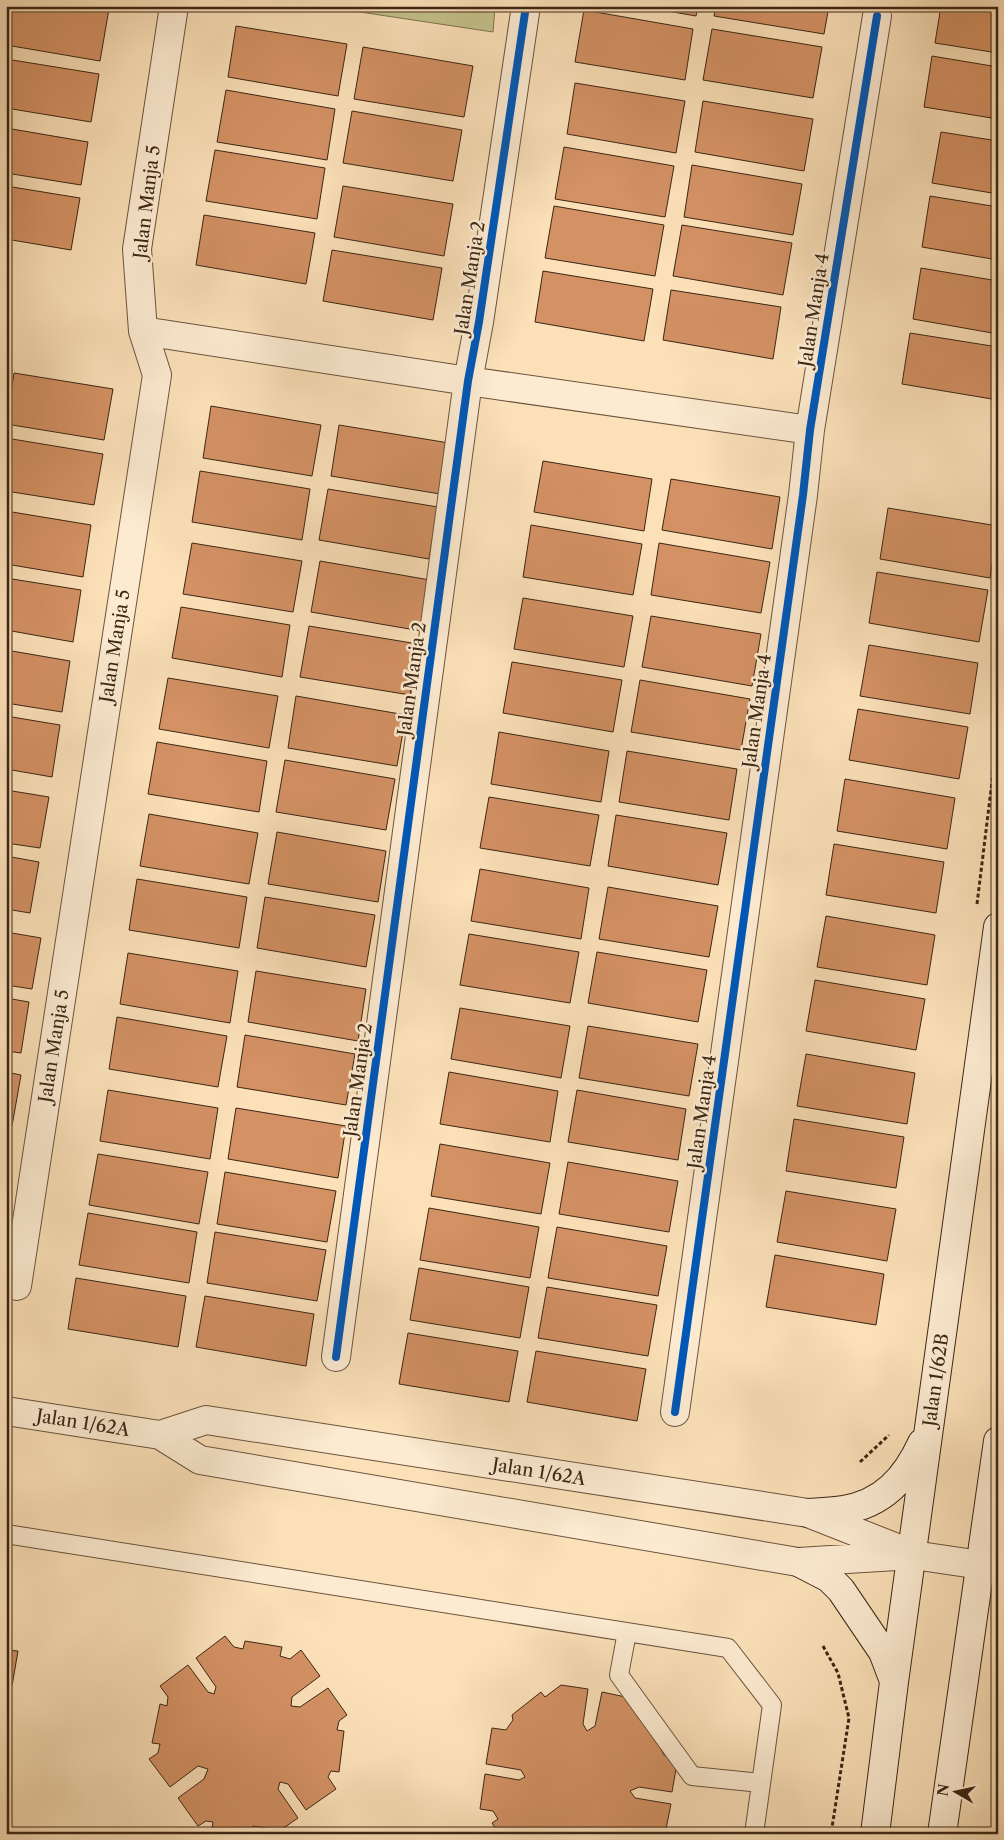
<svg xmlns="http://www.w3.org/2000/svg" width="1004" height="1840" font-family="'Libre Caslon Text',serif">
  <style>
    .green { fill: #c3c18b; stroke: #807450 }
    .building { fill: #d39164; stroke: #3c2615 }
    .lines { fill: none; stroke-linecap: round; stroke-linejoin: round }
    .lane-casing { stroke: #6c543e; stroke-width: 20 }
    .street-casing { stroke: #6c543e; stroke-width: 30 }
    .secondary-casing { stroke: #3c2615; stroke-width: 30 }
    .path { stroke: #3c2615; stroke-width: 3; stroke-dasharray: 4 2.5; stroke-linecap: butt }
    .lane { stroke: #fcebd1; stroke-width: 18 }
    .street { stroke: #fcebd1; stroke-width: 28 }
    .secondary { stroke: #fcebd1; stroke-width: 28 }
    .cycleway-casing { stroke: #fcebd1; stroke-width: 11 }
    .cycleway { stroke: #0057b8; stroke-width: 8 }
    .labels { text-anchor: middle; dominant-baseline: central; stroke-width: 5; stroke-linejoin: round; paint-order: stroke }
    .street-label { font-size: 18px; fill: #3c2615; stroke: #fcebd1 }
  </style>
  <rect width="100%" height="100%" fill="#fbe0b8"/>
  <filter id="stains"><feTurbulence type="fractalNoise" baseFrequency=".004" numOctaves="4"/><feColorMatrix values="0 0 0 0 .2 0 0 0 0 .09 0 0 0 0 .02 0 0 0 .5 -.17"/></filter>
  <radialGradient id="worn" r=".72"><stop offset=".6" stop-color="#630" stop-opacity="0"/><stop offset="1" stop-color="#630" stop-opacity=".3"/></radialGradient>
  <path class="green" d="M320,6H495L493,32Z"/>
  <path class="building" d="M10,6H90L109,9L100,61L6,45V26Z
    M639,6H698L696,16Z
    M716,6H829L824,34L714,16Z
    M941,6H998V53L935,43Z
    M584,10L693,29L685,80L575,62Z
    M236,26L347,44L338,96L228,77Z
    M712,29L822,47L813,98L703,80Z
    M363,47L473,66L464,117L354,99Z
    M932,56L998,67V119L924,107Z
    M6,59L99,74L91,122L6,108Z
    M575,83L685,101L676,153L567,134Z
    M226,90L335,109L327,160L217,142Z
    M703,101L813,119L804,171L695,152Z
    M352,111L462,130L453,181L343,163Z
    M6,128L88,142L81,185L6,173Z
    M941,132L998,141V194L932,183Z
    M564,147L674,166L665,217L555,199Z
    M215,150L325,168L317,219L206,201Z
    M692,165L802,184L793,235L684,217Z
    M6,186L80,198L71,250L6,239Z
    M343,186L453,204L444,256L334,237Z
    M930,196L998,207V260L922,247Z
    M554,206L664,225L655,276L545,258Z
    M204,215L315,233L306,284L196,265Z
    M682,225L792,243L783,295L673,276Z
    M332,250L442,268L433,320L323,301Z
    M921,268L998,281V334L913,319Z
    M543,271L653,289L644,341L535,322Z
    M671,290L781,307L773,359L663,340Z
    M910,333L998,347V400L902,384Z
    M14,373L113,389L104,440L6,424Z
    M211,406L321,425L312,476L203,458Z
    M339,425L449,443L440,494L331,476Z
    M6,438L103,454L94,505L6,491Z
    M543,461L652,479L644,531L534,512Z
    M200,471L310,489L302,540L192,522Z
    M671,479L780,497L772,549L662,530Z
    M328,489L438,507L429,559L319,540Z
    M888,508L998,526L990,578L880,559Z
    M6,511L91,525L83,577L6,564Z
    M531,525L642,544L633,595L523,577Z
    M192,543L302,561L293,612L183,594Z
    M659,543L770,562L761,613L651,595Z
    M320,561L430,580L421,631L311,612Z
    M877,572L988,590L979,642L869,623Z
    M6,578L81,590L73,642L6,630Z
    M523,598L633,616L624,667L514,649Z
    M181,607L290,625L282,677L172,658Z
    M651,616L761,634L752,686L642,667Z
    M309,626L418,644L410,695L300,677Z
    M869,645L978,663L970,714L860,696Z
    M6,650L70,661L62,712L6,703Z
    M512,662L622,680L613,732L503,713Z
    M168,678L278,696L269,748L159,729Z
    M640,680L750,699L741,750L631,732Z
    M296,696L406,715L397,766L288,748Z
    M858,709L968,727L959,779L849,760Z
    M6,716L60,725L52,777L6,769Z
    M499,732L609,751L601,802L491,784Z
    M157,742L267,761L259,812L148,794Z
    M627,751L737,769L729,820L619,802Z
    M285,760L395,779L386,830L276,812Z
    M845,779L955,798L947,849L837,831Z
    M6,790L49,797L40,848L6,843Z
    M489,797L599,815L590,866L480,848Z
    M149,814L258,833L249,884L140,866Z
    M616,815L727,833L718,885L608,866Z
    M277,832L386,851L378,902L268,884Z
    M834,844L944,862L936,913L826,895Z
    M6,856L39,862L30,913L6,909Z
    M480,869L589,888L581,939L471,921Z
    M137,879L247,897L239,948L129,930Z
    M608,887L718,906L709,957L599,939Z
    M265,897L375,915L366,967L257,948Z
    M826,916L935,935L927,985L817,967Z
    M6,932L41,938L32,989L6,985Z
    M469,934L579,952L570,1003L460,985Z
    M597,952L707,970L698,1022L588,1003Z
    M128,953L238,971L230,1023L120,1004Z
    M256,971L366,989L358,1041L248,1022Z
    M815,980L925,999L916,1050L806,1031Z
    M6,998L29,1002L21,1053L6,1051Z
    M460,1008L570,1026L561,1078L451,1059Z
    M117,1017L227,1036L218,1087L109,1069Z
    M588,1026L698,1044L689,1096L579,1078Z
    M245,1035L355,1054L346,1105L237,1087Z
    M806,1054L915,1073L907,1124L797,1106Z
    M6,1072L21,1075L12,1126L6,1125Z
    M449,1072L558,1091L550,1142L440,1124Z
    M108,1090L218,1108L210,1159L100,1141Z
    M577,1090L686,1109L678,1160L568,1142Z
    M236,1108L346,1126L338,1178L228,1159Z
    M794,1119L904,1137L896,1188L786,1171Z
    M6,1138L10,1139L6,1160Z
    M440,1144L550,1163L541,1214L431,1196Z
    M98,1154L208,1172L199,1224L89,1205Z
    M568,1162L678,1181L669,1232L559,1214Z
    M225,1172L336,1191L327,1242L217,1224Z
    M786,1191L896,1209L887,1261L777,1242Z
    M429,1208L539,1227L530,1278L420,1260Z
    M88,1213L197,1232L189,1283L79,1265Z
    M557,1227L667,1246L658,1296L548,1278Z
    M215,1232L326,1250L317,1301L207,1283Z
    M775,1255L884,1274L876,1325L766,1307Z
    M419,1268L529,1287L520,1338L410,1320Z
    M76,1278L186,1296L178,1347L68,1329Z
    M547,1287L657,1305L648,1356L538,1338Z
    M205,1296L314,1314L306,1366L196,1347Z
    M408,1333L518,1351L509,1402L399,1384Z
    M536,1351L646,1369L637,1421L527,1402Z
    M225,1636L234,1647L243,1649L245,1641L282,1647L280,1656L290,1659L301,1650L320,1676L292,1697L291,1706L300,1707L328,1688L347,1715L339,1721L337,1730L344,1731L339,1772L331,1771L328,1777L336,1789L306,1810L288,1784L280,1782L278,1789L298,1818L275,1834H270L266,1828L253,1826L252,1834L212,1828L213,1822L206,1821L198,1826L178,1798L204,1779L208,1769L198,1766L170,1787L149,1759L158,1753L160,1744L152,1743L160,1704L167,1706L168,1697L160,1686L188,1665L208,1692L214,1694L216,1687L196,1658Z
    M6,1650L18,1651L12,1686L6,1685Z
    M561,1685L588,1689L583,1724L587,1731L595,1726L602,1692L635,1699L633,1709L637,1715L643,1711L668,1744L661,1749L664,1755L678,1758L672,1792L639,1787L630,1791L635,1798L671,1804L665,1834H499L492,1823L498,1819L493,1811L480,1809L485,1774L519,1780L525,1777L521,1770L486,1764L492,1728L506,1730L513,1720L512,1715L541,1692L545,1697Z
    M6,1696L10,1697L6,1721Z"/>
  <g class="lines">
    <g class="lane-casing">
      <path id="lane" d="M6,1534L728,1648L772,1705L754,1834
        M627,1632L619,1675L692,1776L761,1783"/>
    </g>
    <g class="street-casing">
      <path id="street" d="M143,331L468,381L810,430
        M17,1286L157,375L143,331L137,249L174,6
        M336,1357L468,381L479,322L526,6
        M6,1411L160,1435L200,1460L798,1562L913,1555L981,1565
        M675,1412L803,495L810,430L877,16
        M160,1435L206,1420L808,1513L907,1552"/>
    </g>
    <g class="secondary-casing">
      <path id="secondary" d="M808,1513C820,1512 832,1512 843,1510C883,1504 906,1478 922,1443
        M798,1562L829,1578L841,1590L883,1652L894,1681
        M875,1834L894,1682L998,927
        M942,1834L998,1441"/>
    </g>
    <path class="path" d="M977,904L998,733
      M860,1462L889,1435
      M823,1646L838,1673L849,1718L831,1834"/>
    <use href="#lane" class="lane"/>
    <use href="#street" class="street"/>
    <use href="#secondary" class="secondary"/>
    <g class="cycleway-casing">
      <path id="cycleway" d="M336,1357L468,381L479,322L526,6
        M675,1412L803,495L810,430L877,16"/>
    </g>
    <use href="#cycleway" class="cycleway"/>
  </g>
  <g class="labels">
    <g class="street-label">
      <text transform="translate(147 202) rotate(-83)">Jalan Manja 5</text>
      <text transform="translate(470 278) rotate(-81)">Jalan Manja 2</text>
      <text transform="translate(814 310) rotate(-81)">Jalan Manja 4</text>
      <text transform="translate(115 646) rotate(-81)">Jalan Manja 5</text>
      <text transform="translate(412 679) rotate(-82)">Jalan Manja 2</text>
      <text transform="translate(757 711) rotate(-82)">Jalan Manja 4</text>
      <text transform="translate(54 1046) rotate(-81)">Jalan Manja 5</text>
      <text transform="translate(358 1080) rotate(-82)">Jalan Manja 2</text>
      <text transform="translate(702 1112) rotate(-82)">Jalan Manja 4</text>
      <text transform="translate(936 1380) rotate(-82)">Jalan 1/62B</text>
      <text transform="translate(83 1423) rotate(9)">Jalan 1/62A</text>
      <text transform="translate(539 1472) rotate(9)">Jalan 1/62A</text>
    </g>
  </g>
  <rect width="1004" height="1840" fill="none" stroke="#fbe0b8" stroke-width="25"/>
  <rect x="8" y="8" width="989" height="1825" fill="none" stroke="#3c2615" stroke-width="2.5"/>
  <rect x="12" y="12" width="979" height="1815" fill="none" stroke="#3c2615"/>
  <g transform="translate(956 1792) rotate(279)" stroke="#fcebd1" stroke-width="4" paint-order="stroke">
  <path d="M0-4L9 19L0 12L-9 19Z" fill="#3c2615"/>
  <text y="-8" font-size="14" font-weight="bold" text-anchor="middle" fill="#3c2615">N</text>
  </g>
  <rect width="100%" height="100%" filter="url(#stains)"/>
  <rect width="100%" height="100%" fill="url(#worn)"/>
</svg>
